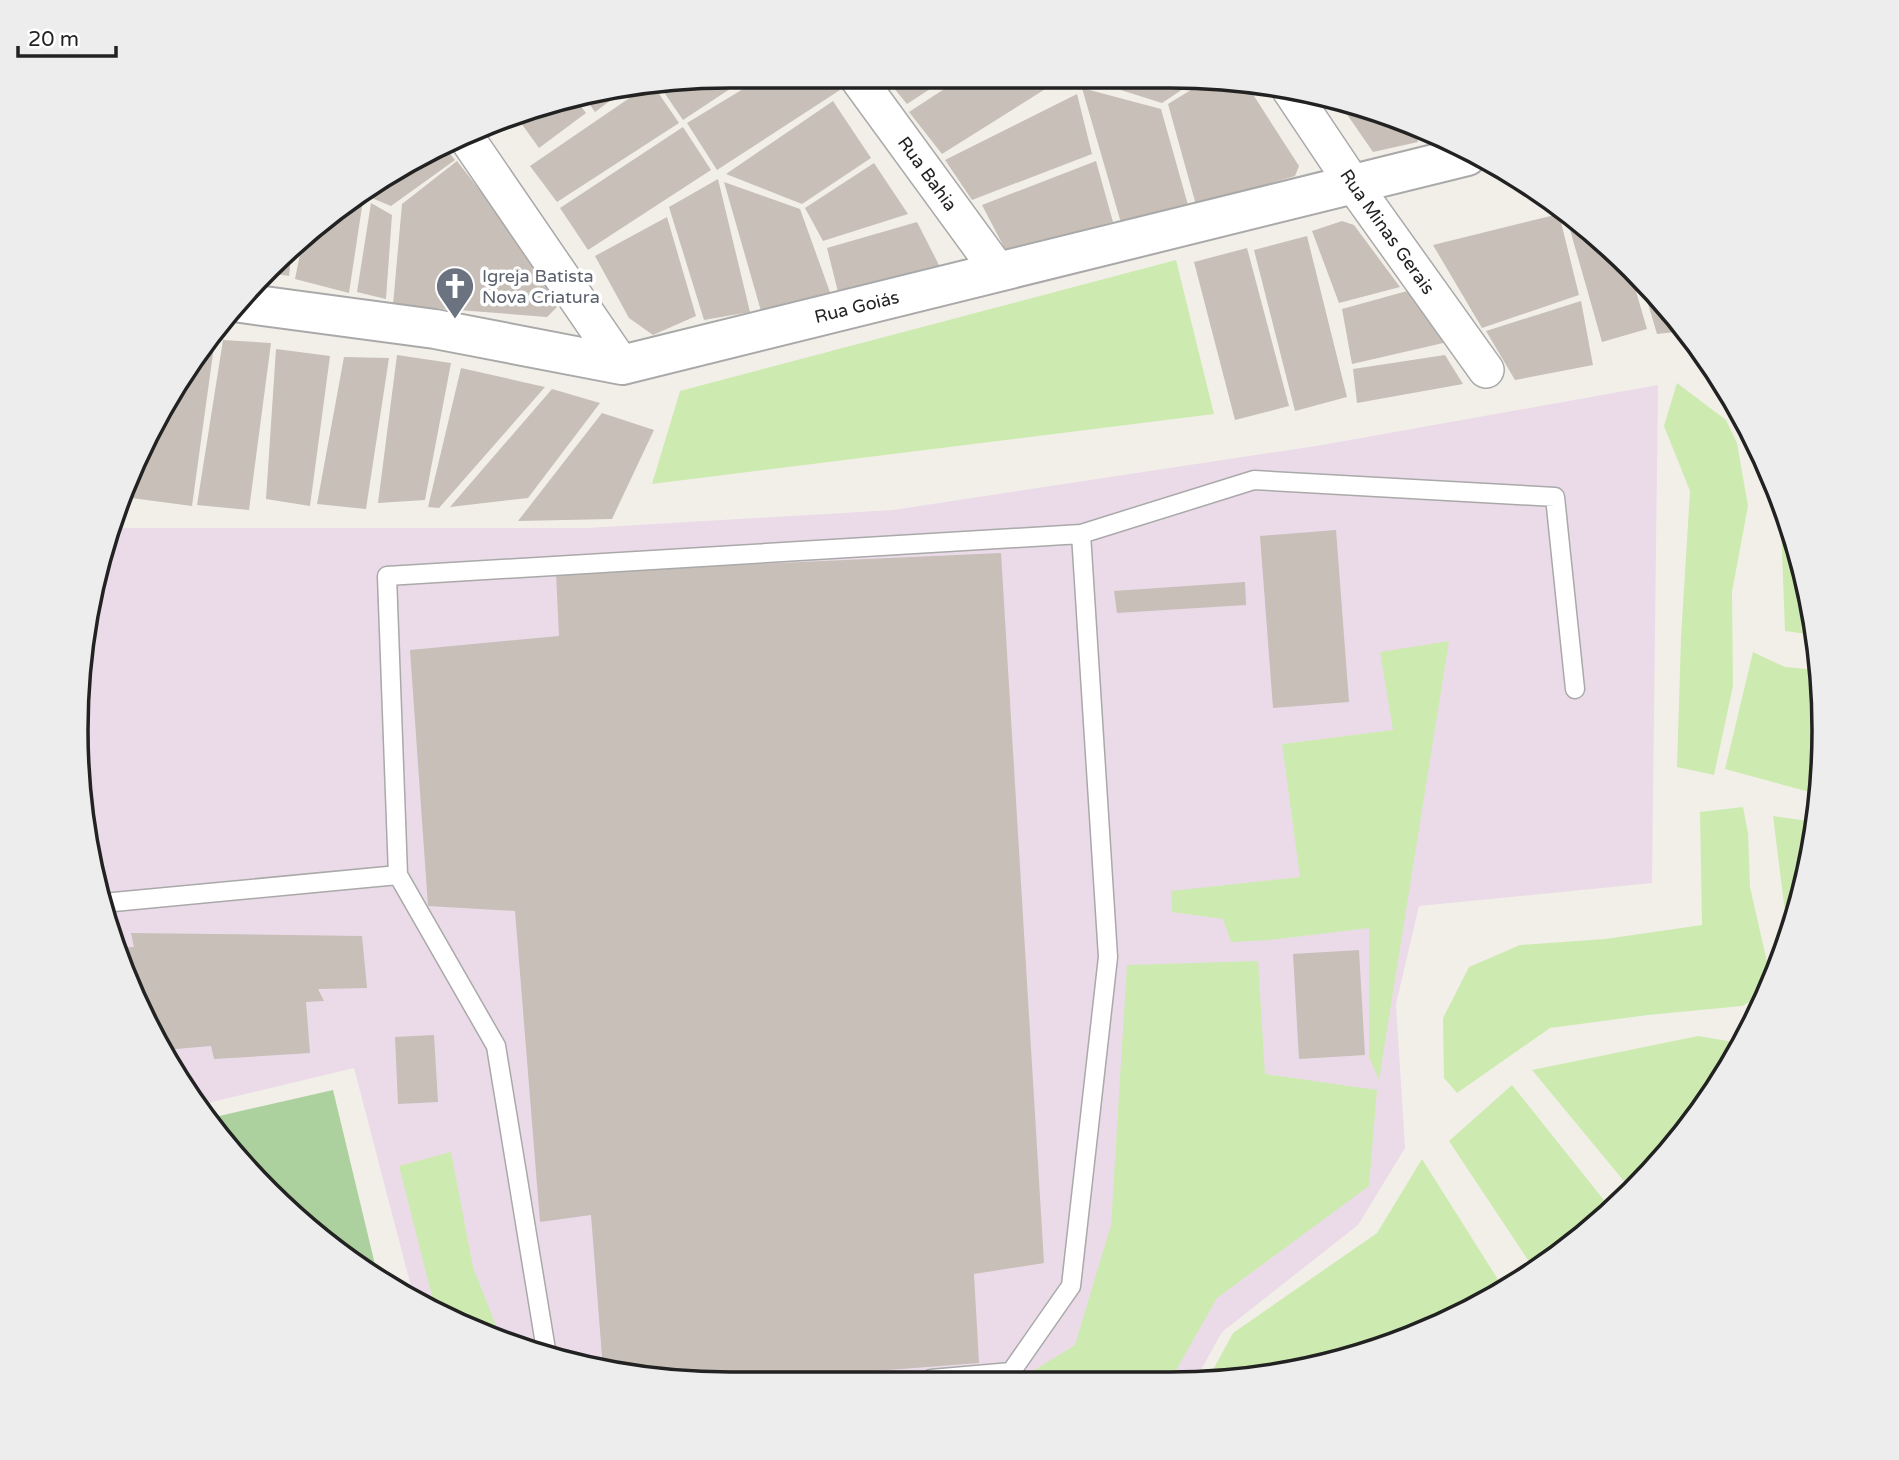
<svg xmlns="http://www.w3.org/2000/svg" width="1899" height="1460" font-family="'Varela Round',sans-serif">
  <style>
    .industrial { fill: #ebdbe8 }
    .grass { fill: #cdebb0 }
    .forest { fill: #add19e }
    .building { fill: #c7bfb8 }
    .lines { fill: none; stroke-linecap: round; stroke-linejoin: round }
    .service-casing { stroke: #a9a9a9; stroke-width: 21 }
    .minor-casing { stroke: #a9a9a9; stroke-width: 38 }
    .tertiary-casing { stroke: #a9a9a9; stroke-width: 42 }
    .service { stroke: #fff; stroke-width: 18 }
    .minor { stroke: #fff; stroke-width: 35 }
    .tertiary { stroke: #fff; stroke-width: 38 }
    .labels { text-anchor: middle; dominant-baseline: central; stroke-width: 7; stroke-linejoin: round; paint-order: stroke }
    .street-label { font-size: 18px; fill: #222; stroke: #fff }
    .worship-label { font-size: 18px; fill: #5b616d; stroke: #fff; text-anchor: start }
    .rim { fill: none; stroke: #222; stroke-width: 3.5 }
  </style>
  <rect width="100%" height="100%" fill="#f2efe9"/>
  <path class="industrial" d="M1658,385L1652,883L1419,906L1396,1004L1405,1148L1358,1225L1222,1332L1196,1379H644L519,1350L414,1298L354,1068L195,1106L186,1094L110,941L77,772L88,602L113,528H587L893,510L1322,445Z"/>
  <path class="grass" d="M1176,260L1214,414L652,484L680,391Z
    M1677,383L1726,420L1737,443L1748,506L1732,592L1733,686L1714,775L1677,767L1681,638L1690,491L1664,426Z
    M1780,499L1811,602L1814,635L1785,631Z
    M1449,641L1379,1080L1369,1057V928L1270,940L1231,942L1223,919L1172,912L1171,891L1300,877L1282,744L1393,730L1380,652Z
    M1753,652L1785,667L1818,670L1824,730L1817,794L1725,769Z
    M1743,807L1748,833L1750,887L1772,984L1767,993L1742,1006L1648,1015L1550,1028L1457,1093L1444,1078L1443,1018L1469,967L1520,945L1605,939L1702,925L1700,812Z
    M1773,816L1815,822L1811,857L1788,936Z
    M1258,961L1265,1074L1377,1090L1369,1186L1217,1298L1171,1379H1020L1075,1345L1111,1225L1127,965Z
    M1698,1036L1740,1043L1714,1093L1633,1192L1532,1070Z
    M1512,1085L1611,1209L1536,1272L1449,1141Z
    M451,1152L473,1267L502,1341L435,1308L399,1166Z
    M1422,1159L1504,1289L1380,1350L1254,1379H1208L1233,1333L1377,1233Z"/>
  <path class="forest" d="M333,1090L379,1281L367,1275L267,1193L206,1119Z"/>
  <path class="building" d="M730,75H751L683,120L659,85Z
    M766,75L830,76L840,90L717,170L687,123Z
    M884,76H950L907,104Z
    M964,76H1066L942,154L909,112Z
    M1076,76L1201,77L1162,103Z
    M1212,77L1245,82L1299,166L1295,176L1196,205L1168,104Z
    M653,85L679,123L557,202L530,166L647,86Z
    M1082,88L1161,109L1188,205L1121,223Z
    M626,89L595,112L583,95L622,90Z
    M1077,94L1092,154L972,200L945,160Z
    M573,96L586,113L539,148L516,116L560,98Z
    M1335,97L1415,132L1418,142L1373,152Z
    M833,101L871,158L802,204L726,174Z
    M683,127L711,170L588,250L560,208Z
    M444,146L455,160L391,206L362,194L402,163Z
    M457,161L548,278L557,307L547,317L393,305L402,204Z
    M1096,161L1113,222L1006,251L982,205Z
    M874,163L908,214L823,241L805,208Z
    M718,179L750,312L704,320L669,207Z
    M724,182L800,209L831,295L761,311Z
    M357,198L363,200L349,293L295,279L303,239Z
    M371,203L392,215L386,299L357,292Z
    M1565,212L1628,264L1647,329L1602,342Z
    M1559,214L1579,295L1482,328L1433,245Z
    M667,217L696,316L653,335L629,318L595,256Z
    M1342,221L1354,225L1400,287L1339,303L1312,231Z
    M917,222L940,267L839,296L827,248Z
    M1307,236L1347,397L1295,411L1254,250Z
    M292,248L289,276L263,272L267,267Z
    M1247,248L1289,406L1235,420L1194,262Z
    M1640,277L1685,331L1657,334Z
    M1418,288L1452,341L1352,364L1342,309Z
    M1581,301L1593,365L1515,380L1486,331Z
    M215,339L192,506L124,497L143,440L146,435L143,468L149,432Z
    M223,340L271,343L249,510L197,505Z
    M276,349L330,356L310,506L266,499Z
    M397,355L451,363L425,500L378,503Z
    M1445,355L1463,384L1357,403L1353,369Z
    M344,357L389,358L366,509L317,504Z
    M461,368L545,387L439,508L428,507Z
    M552,389L600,403L528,498L450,507Z
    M602,413L654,430L612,519L518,521Z
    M1336,530L1349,702L1273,708L1260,536Z
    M1001,553L1044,1263L974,1274L979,1363L772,1379H644L603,1369L591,1215L540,1222L515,911L428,906L410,650L559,636L556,573Z
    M1245,582L1246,605L1117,613L1114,591Z
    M131,933L362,936L367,988L318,989L324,1001L306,1002L310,1053L214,1059L211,1046L164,1050L114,948L134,947Z
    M1359,950L1365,1055L1299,1059L1293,954Z
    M434,1035L438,1102L398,1104L395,1037Z"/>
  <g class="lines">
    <g class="service-casing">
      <path id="service" d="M1081,534L1254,480L1555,497L1575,689
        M103,903L398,875
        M547,1356L496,1046L398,875L387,576L1081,534L1108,957L1071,1286L1011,1372L931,1379"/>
    </g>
    <g class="minor-casing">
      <g id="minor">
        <path id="s1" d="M856,76L999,272"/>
        <path id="s2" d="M1290,90L1353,184L1486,370"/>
        <path d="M466,137L622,365"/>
      </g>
    </g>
    <g class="tertiary-casing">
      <g id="tertiary">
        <path id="s3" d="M241,303L435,329L622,365L1467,156"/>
      </g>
    </g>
    <use href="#service" class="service"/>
    <use href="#minor" class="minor"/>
    <use href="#tertiary" class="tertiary"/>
  </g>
  <defs>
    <g id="church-pin" transform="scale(2.0125)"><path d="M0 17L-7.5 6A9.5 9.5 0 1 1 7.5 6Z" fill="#6b7280" stroke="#fff"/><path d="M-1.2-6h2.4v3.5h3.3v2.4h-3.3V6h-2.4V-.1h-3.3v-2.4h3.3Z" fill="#fff"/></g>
  </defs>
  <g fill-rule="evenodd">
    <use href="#church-pin" x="455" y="286"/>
  </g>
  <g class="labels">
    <g class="street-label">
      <text stroke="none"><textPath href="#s1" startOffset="121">Rua Bahia</textPath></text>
      <text stroke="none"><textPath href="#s2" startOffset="172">Rua Minas Gerais</textPath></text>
      <text stroke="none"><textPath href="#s3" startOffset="628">Rua Goiás</textPath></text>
    </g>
    <g class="worship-label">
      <text x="482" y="276">Igreja Batista<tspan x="482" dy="21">Nova Criatura</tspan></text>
    </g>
  </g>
  <path d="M0 0H1899V1460H0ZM730 88H1170A642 642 0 0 1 1812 730V730A642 642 0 0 1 1170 1372H730A642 642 0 0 1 88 730V730A642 642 0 0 1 730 88Z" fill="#ededed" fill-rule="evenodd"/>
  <path class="rim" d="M730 88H1170A642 642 0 0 1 1812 730V730A642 642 0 0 1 1170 1372H730A642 642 0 0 1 88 730V730A642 642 0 0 1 730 88Z"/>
  <path d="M18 46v10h98v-10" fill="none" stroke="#222222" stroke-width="3.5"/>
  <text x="28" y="46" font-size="21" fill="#222222" stroke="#ffffff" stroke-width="5" paint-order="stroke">20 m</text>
</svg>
